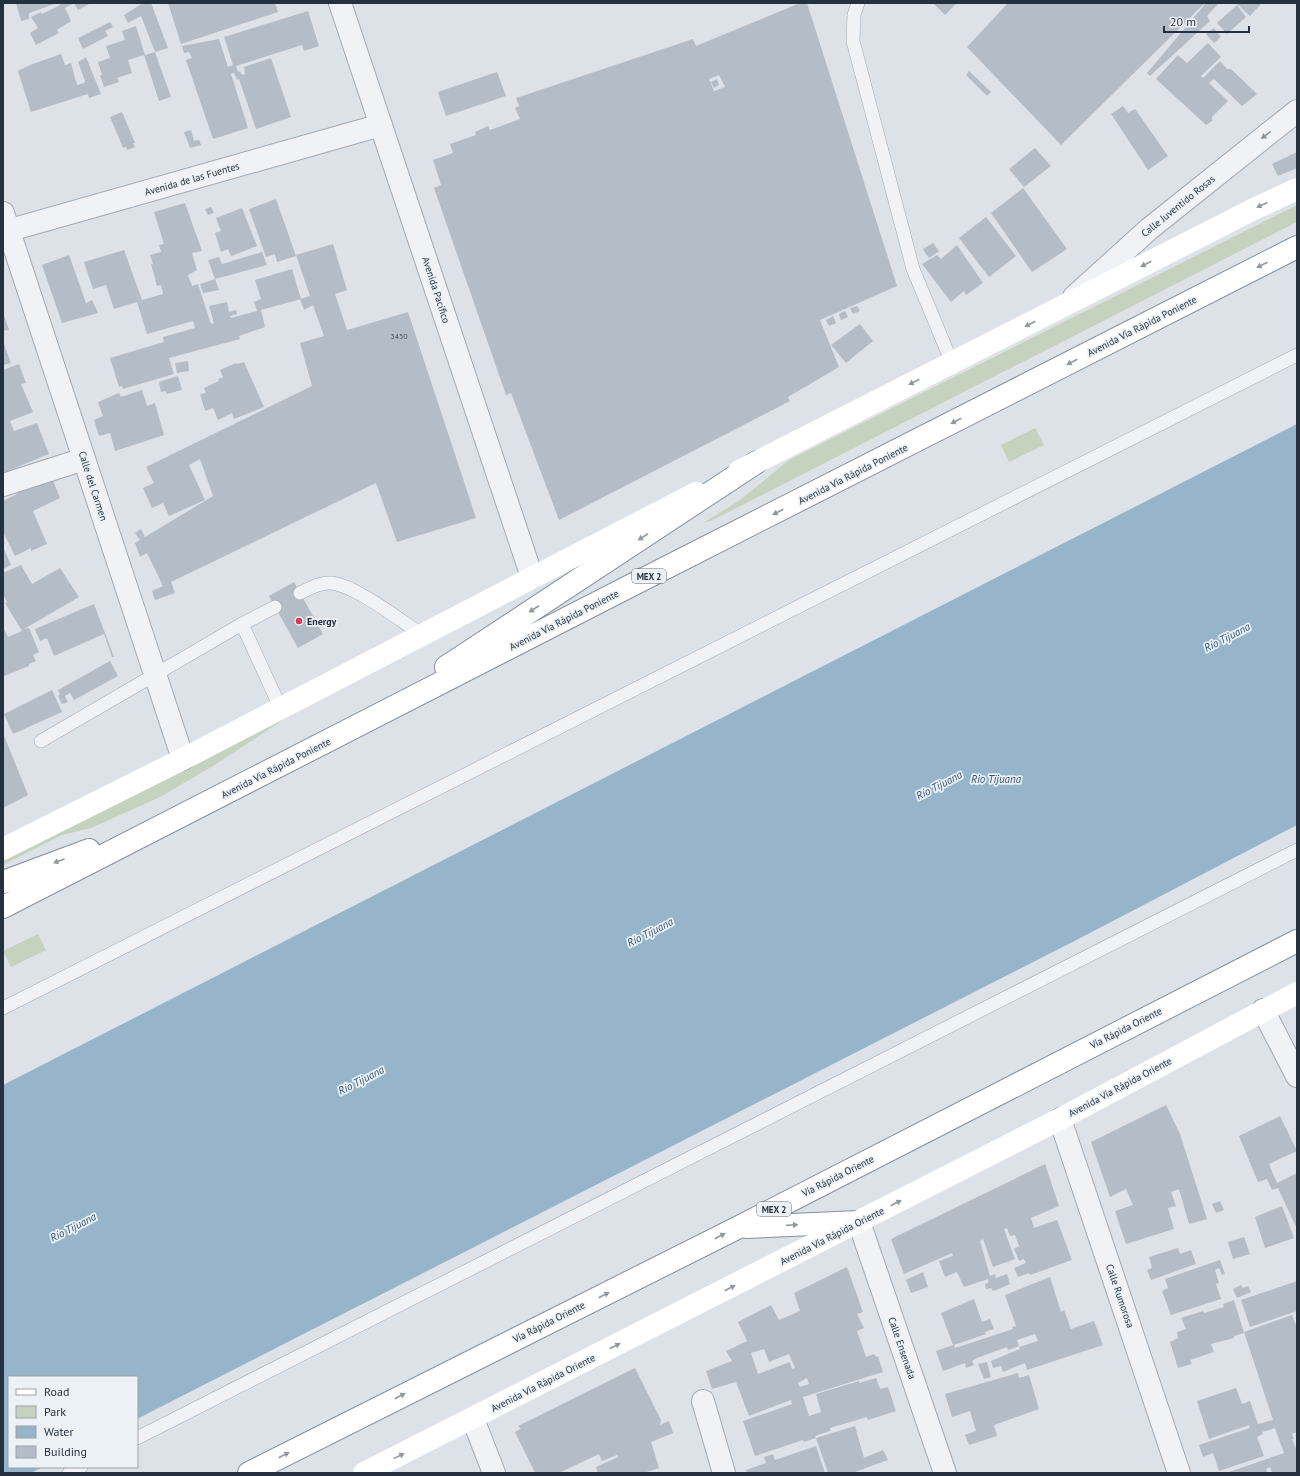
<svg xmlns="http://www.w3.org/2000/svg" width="1300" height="1476" font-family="'PT Sans',sans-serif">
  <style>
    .green { fill: #c5d2bd }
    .water { fill: #96b4ca }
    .building { fill: #b4bcc5; fill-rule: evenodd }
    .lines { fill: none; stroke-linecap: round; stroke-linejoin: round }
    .lane-casing { stroke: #a2a9b2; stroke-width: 14 }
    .street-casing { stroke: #a2a9b2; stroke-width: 24 }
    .highway-casing { stroke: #84919f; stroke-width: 24 }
    .lane { stroke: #f0f2f6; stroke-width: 13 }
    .street { stroke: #f0f2f6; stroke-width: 22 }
    .secondary { stroke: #fff; stroke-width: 22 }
    .highway { stroke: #fff; stroke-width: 22 }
    .oneway { fill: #8b929a }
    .oneway2 { fill: #92989f }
    .poi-dot { fill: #d43a60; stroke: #ecf1f5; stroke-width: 1.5 }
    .labels { text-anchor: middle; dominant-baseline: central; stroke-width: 3.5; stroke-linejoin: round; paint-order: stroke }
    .number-label { font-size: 8px; fill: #4a5460 }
    .shield { fill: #ecf1f5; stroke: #616b76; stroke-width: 1 }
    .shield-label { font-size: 9px; font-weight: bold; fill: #26313f }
    .street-label { font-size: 10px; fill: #26313f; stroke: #ecf1f5 }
    .poi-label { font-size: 10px; font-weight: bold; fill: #26313f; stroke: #ecf1f5; text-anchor: start }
    .water-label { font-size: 11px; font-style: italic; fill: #2e5474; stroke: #ecf1f5 }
  </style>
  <rect width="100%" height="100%" fill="#dde2e8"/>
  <path class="green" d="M1297,205V222L711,521L703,523L740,500L789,460Z
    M1035,428L1044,445L1009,462L1001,445Z
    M286,718L213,766L160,797L91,828L62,835L3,865V860Z
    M38,934L46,950L11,967L3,951Z"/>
  <path class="water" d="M1297,424V825L1088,934L137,1419V1377H9V1467H43L31,1473H3V1085Z"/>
  <path class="building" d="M16,3H57L29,13V19L21,21Z
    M59,3H91L78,10L74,3L65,8L71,21L57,30L59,33L36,45L30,33L38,28L31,17L41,12L42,14L60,5Z
    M143,3H151L168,48L155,52L171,97L159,101L144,55L128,60L132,73L117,78L119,82L104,87L100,75H102L98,62L110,58L106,46L125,40L122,31L136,26L145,55L155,52L141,16L128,23L124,15Z
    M168,3H275L278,12L181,44Z
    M800,3H807L897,286L820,320L839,367L788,397L790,401L559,520L511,393L506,395L434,188L441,185L433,160L453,153L450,144L476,135L475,132L488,126L490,130L520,119L515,108L519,106L516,98L693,39L696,46ZM719,75L725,87L714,91L709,79Z
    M933,3H957L945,15Z
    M1008,3H1205L1061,145L967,47Z
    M1206,3H1219L1207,16L1210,21L1150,76L1147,73Z
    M1236,3H1262L1250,16Z
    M1237,5L1246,17L1227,34L1217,23Z
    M308,11L319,46L304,51L302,45L236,66L238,72L240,71L242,75L245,74L244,67L271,58L291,117L256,129L239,79L237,80L234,73L231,74L248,128L213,139L186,60L192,58L189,52L184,53L182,46L219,39L228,67L233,65L224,37Z
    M110,22L113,27L105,31L108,36L83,49L78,38Z
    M1214,28L1221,37L1214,43L1206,34Z
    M1208,43L1221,57L1201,76L1203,78L1220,61L1227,69H1231L1257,94L1242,106L1214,79L1209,83L1228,101L1212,117V121L1206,125L1156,79L1178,55L1187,63Z
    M61,54L65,65L71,63L77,85L84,83L85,81L78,62L86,57L101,94L89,98L88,94L31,112L18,71L30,65Z
    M969,71L991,92L987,96L966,75Z
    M497,72L506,96L446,116L438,92Z
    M717,79L719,85L714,88L711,82Z
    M1123,106L1128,113L1135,109L1168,156L1148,170L1111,114Z
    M122,112L135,143H133L135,147L127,150L126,147L123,148L110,117Z
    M191,130L194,141L199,140L201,145L190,148L184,132Z
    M1035,148L1051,166L1024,187L1009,169Z
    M1297,152V168L1278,176L1272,164Z
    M1023,188L1067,249L1032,272L991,213Z
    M276,199L296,256L277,262L275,254L266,257L249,209Z
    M185,203L202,251L192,253L197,270L188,275L192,286L198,284L211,324L214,323L209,306L227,302L229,312L236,310L237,314L230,316L231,318L257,311L254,302L261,299L255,280L292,269L301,299L261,310L265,327L239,336L240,339L169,358L174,374L123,389L122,386L119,387L110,358L164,342L163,337L195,328L193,321L147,334L137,302L114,309L106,285L93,289L84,262L124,250L142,300L163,294L161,285L157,286L151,264H153L150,255L161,252L159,245L164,244L154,212Z
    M211,207L214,213L208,215L205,209Z
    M242,208L257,246L231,256L228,249L221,252L215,233L221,231L216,218Z
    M986,217L1016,256L989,277L959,238Z
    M933,243L939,251L929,258L923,249Z
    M333,244L347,290L335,294L347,330L408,312L476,518L397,542L376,483L171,582L175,593L155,600L152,591L163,586L147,553L140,557L135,543L140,540L135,533L141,529L145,537L213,496L200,459L189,465L205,500L169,516L163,503L152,508L143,488L154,483L146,467L312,386L300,343L324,336L313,305L304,310L300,299L310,296L296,255Z
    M957,245L983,283L966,295L964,291L951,302L922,264L937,255L941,259Z
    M262,252L267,265L215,279L219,290L203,293L200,284L215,279L208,260L219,257L222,264Z
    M69,255L86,303L92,300L98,313L62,323L42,265Z
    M857,306L860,311L853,314L850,308Z
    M845,311L848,317L841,320L839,314Z
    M3,312L9,330L3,331Z
    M833,316L836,323L829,326L826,320Z
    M860,324L873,341L846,363L831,345Z
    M3,341L11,363L3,365Z
    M188,361L189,371L177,373L175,363Z
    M244,362L264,407L234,419L232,413L218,420L213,408L205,411L200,394L206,393L204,388L219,381L218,379L223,377L220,370L236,363L237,364Z
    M19,364L26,383L21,384L33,412L10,421L14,431L37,423L49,454L5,472L3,469V370Z
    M178,376L182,390L167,394L166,391L161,392L159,382Z
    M142,390L147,406L155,403L164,435L115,451L110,433L99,436L94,420L103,416L98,402L119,393L121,397Z
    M52,478L60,498L33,511L47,544L31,551V548L15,556L3,532V501L17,494L16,492L23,489L24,491Z
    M3,547L11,565L3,569Z
    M21,565L32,584L60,568L79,597L24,629L29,628L39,652L33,655L36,661L29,664V666L4,676L3,627L8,637L22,631L5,603L7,602L3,594V573Z
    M294,582L323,634L298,648L269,596Z
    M94,604L114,657H112L104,634L54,656L47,638L40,641L35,629Z
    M110,661L118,676L74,700L70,693L65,696L68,702L62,704L58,696L60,694L58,690Z
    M52,690L62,712L13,734L4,714Z
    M3,733L28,795L3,808Z
    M1166,1105L1180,1134L1207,1219L1189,1224L1179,1189L1171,1192L1176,1206L1168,1208L1174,1229L1126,1244L1115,1211L1133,1205L1126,1189L1110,1197L1091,1142Z
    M1280,1116L1297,1151L1269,1164L1277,1183L1297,1173V1229L1278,1188L1272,1190L1267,1179L1258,1182L1239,1136Z
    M1045,1164L1059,1206L1031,1218L1034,1228L1057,1220L1072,1260L1030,1275L1029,1273L1018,1277L1014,1268L1026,1263L1024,1259L1019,1261L1014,1249L1019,1246L1015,1235L1010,1236L1007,1228L1004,1229L1015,1259L993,1267L983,1239L980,1241L990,1276L995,1274L996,1278L1007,1274L1010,1284L999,1289L993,1291L991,1288L986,1289L985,1284L988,1283V1279L964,1287L957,1272L945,1277L939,1261L953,1256L952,1253L904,1274L891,1239Z
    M1220,1201L1224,1210L1216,1213L1212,1204Z
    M1282,1206L1294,1238L1265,1248L1255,1217Z
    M1244,1237L1250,1254L1233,1259L1228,1242Z
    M1178,1248L1180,1254L1191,1250L1196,1264L1151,1280L1147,1270L1152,1268L1149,1257Z
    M1220,1260L1225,1274L1222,1275L1219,1268L1215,1270L1219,1283L1216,1284L1221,1299L1171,1315L1162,1291L1168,1288L1165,1279Z
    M847,1267L863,1312L857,1314L864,1328L857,1331L866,1357L874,1354L876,1357L878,1356L883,1372L803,1397L809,1416L821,1412L816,1394L859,1381V1383L876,1378L880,1389L888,1387L896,1411L868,1420L867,1417L830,1428V1431L815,1436L816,1438L804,1442L803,1440L755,1456L743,1421L792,1404L791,1400L749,1416L736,1382L712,1389L706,1371L732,1361L726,1351L747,1341L738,1322L771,1305L779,1320L800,1311L794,1293ZM764,1349L769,1362L789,1354L795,1368L792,1369L790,1362L758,1374L751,1353ZM807,1378L809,1384L800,1387L798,1383Z
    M923,1272L928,1287L911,1293L906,1280Z
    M1050,1277L1061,1312L1064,1310L1071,1329L1094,1321L1103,1345L1027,1370L1025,1363L1003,1372L1001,1366L993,1368L991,1361L1020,1349L1019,1347L1038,1341L1035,1334L1017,1340L1019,1346L1008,1350L1007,1347L977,1358L972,1361L974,1365L966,1368L965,1363L943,1371L936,1351L953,1345L941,1313L974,1299L982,1322L990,1319L994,1329L985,1332L986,1334L954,1345L955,1348L1013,1329L1012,1327L1016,1326L1005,1295Z
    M1297,1281V1311L1250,1327L1241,1300Z
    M1241,1285L1243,1288L1248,1286L1251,1292L1237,1298L1233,1289Z
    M1234,1300L1244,1333L1234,1336V1338L1211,1344L1214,1352L1190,1360L1192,1364L1178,1368L1170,1342L1178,1338L1177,1332L1186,1329L1181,1318L1203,1311L1204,1313L1224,1307L1223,1304Z
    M1292,1315L1297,1328V1432L1292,1434L1294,1439H1292L1297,1451V1473H1272L1270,1467L1266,1469L1268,1473H1226L1284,1453L1275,1428L1262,1432L1263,1434L1257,1437L1264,1456L1219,1471L1213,1453L1203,1457L1199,1445L1250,1428L1249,1425L1209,1439L1197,1401L1236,1388L1242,1404L1250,1401L1258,1424L1273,1420L1244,1332Z
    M987,1362L991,1377L984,1379L978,1364Z
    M635,1368L661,1420L660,1425L669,1421L673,1433L651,1442L659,1468L643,1473H598L596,1467L618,1457L617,1455L602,1461L599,1454L559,1473H535L515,1432L521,1429L518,1426Z
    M1018,1373L1019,1378L1029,1375L1039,1409L994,1425L997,1436L969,1445L965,1435L976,1431L970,1411L952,1417L945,1394Z
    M855,1426L864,1458L883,1450L888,1460L852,1473H828L816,1438Z
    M816,1446L825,1473H747L746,1470L766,1463L764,1457L773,1454L775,1460Z"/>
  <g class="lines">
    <g class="lane-casing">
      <path id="lane" d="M858,3L854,15L853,41L913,269L952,363
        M300,593C310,588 321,582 332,583C358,587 398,619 421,634
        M242,624L275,607
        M41,741L242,624L280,707
        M3,1008L1297,355
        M137,1438L1297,850
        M69,1473L81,1467"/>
    </g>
    <g class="street-casing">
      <path id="street" d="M340,3L532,577
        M3,213L183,759
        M3,232L381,125
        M1074,297L1149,229L1297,111
        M3,485L84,459
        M1263,1010L1297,1076
        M1060,1119L1179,1473
        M859,1222L945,1473
        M703,1401L724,1473
        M473,1419L494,1473"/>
    </g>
    <g class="highway-casing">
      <path id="highway" d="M446,667L757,462
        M3,882L89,850
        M3,907L630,586L1297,247
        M746,1227L859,1222
        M249,1473L739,1227L1297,941"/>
    </g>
    <use href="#lane" class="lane"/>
    <use href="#street" class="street"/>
    <path class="secondary" d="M739,471L1256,208L1297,189
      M3,849L183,759L696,493
      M364,1473L1060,1119L1297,993"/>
    <use href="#highway" class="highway"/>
  </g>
  <defs><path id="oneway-solid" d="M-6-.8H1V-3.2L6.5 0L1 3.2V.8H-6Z"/></defs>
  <use class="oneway" href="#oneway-solid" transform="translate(1266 135) rotate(142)"/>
  <g class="oneway2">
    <use href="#oneway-solid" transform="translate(1262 205) rotate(155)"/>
    <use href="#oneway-solid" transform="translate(1146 264) rotate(153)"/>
    <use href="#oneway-solid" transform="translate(1262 265) rotate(153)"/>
    <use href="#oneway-solid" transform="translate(1030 324) rotate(153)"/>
    <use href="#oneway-solid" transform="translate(1072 362) rotate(153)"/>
    <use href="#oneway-solid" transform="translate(914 382) rotate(153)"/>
    <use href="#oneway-solid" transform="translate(956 421) rotate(153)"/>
    <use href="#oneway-solid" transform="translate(778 512) rotate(153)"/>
    <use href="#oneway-solid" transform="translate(643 537) rotate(147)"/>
    <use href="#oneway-solid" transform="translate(534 609) rotate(147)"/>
    <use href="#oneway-solid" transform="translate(59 861) rotate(160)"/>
    <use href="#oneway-solid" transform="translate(896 1203) rotate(-27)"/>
    <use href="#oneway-solid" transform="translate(792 1225) rotate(-2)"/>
    <use href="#oneway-solid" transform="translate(720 1236) rotate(-27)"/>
    <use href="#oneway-solid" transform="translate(730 1288) rotate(-27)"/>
    <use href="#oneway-solid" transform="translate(604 1295) rotate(-27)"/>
    <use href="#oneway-solid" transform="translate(615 1346) rotate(-27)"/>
    <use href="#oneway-solid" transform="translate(400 1396) rotate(-27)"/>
    <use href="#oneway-solid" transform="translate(284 1455) rotate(-27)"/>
    <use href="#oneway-solid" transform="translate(399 1456) rotate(-26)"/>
  </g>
  <circle class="poi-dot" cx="299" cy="621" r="4"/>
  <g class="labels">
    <g class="number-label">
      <text x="399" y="336">3450</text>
    </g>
    <g class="shield">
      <rect x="632" y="569" width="34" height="14" rx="3"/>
      <rect x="757" y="1202" width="34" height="14" rx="3"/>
    </g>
    <g class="shield-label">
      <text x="649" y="576">MEX 2</text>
      <text x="774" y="1209">MEX 2</text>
    </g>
    <g class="street-label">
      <text transform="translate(192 179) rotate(-16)">Avenida de las Fuentes</text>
      <text transform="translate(1178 206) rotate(-39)">Calle Juventido Rosas</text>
      <text transform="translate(436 290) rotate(72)">Avenida Pacífico</text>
      <text transform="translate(1142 326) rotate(-27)">Avenida Vía Rápida Poniente</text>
      <text transform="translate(853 474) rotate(-27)">Avenida Vía Rápida Poniente</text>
      <text transform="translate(93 486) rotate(72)">Calle del Carmen</text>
      <text transform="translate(564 620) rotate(-27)">Avenida Vía Rápida Poniente</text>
      <text transform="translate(276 768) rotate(-27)">Avenida Vía Rápida Poniente</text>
      <text transform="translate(1126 1028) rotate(-27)">Vía Rápida Oriente</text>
      <text transform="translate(1120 1087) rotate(-28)">Avenida Vía Rápida Oriente</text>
      <text transform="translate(838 1176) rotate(-27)">Vía Rápida Oriente</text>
      <text transform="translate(832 1236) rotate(-27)">Avenida Vía Rápida Oriente</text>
      <text transform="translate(1120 1296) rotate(71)">Calle Rumorosa</text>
      <text transform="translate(549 1322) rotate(-27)">Vía Rápida Oriente</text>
      <text transform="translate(902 1348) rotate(71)">Calle Ensenada</text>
      <text transform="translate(543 1383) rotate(-27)">Avenida Vía Rápida Oriente</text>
    </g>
    <g class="poi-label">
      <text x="307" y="621">Energy</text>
    </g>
    <g class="water-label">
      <text transform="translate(1227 637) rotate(-27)">Río Tijuana</text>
      <text x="996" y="779">Rio Tijuana</text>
      <text transform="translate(939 785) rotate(-27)">Río Tijuana</text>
      <text transform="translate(650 932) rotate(-27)">Río Tijuana</text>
      <text transform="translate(361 1080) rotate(-27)">Río Tijuana</text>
      <text transform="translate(73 1227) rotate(-27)">Río Tijuana</text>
    </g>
  </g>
  <rect width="1300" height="1476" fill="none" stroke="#26313f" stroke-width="8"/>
  <rect x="8" y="1376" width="130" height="92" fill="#ecf1f5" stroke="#9da4ac"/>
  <rect x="16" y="1389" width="20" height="6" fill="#ffffff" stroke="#9da4ac"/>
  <text x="44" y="1396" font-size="12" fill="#26313f">Road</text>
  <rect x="16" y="1406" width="20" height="12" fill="#c5d2bd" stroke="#9da4ac"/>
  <text x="44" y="1416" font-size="12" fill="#26313f">Park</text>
  <rect x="16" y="1426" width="20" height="12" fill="#96b4ca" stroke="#9da4ac"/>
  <text x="44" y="1436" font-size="12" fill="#26313f">Water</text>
  <rect x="16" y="1446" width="20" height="12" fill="#b4bcc5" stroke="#9da4ac"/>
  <text x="44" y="1456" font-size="12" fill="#26313f">Building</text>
  <path d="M1164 26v6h85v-6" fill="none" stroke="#26313f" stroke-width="2"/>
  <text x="1170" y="26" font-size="12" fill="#26313f" stroke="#ecf1f5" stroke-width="3" paint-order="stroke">20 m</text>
</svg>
